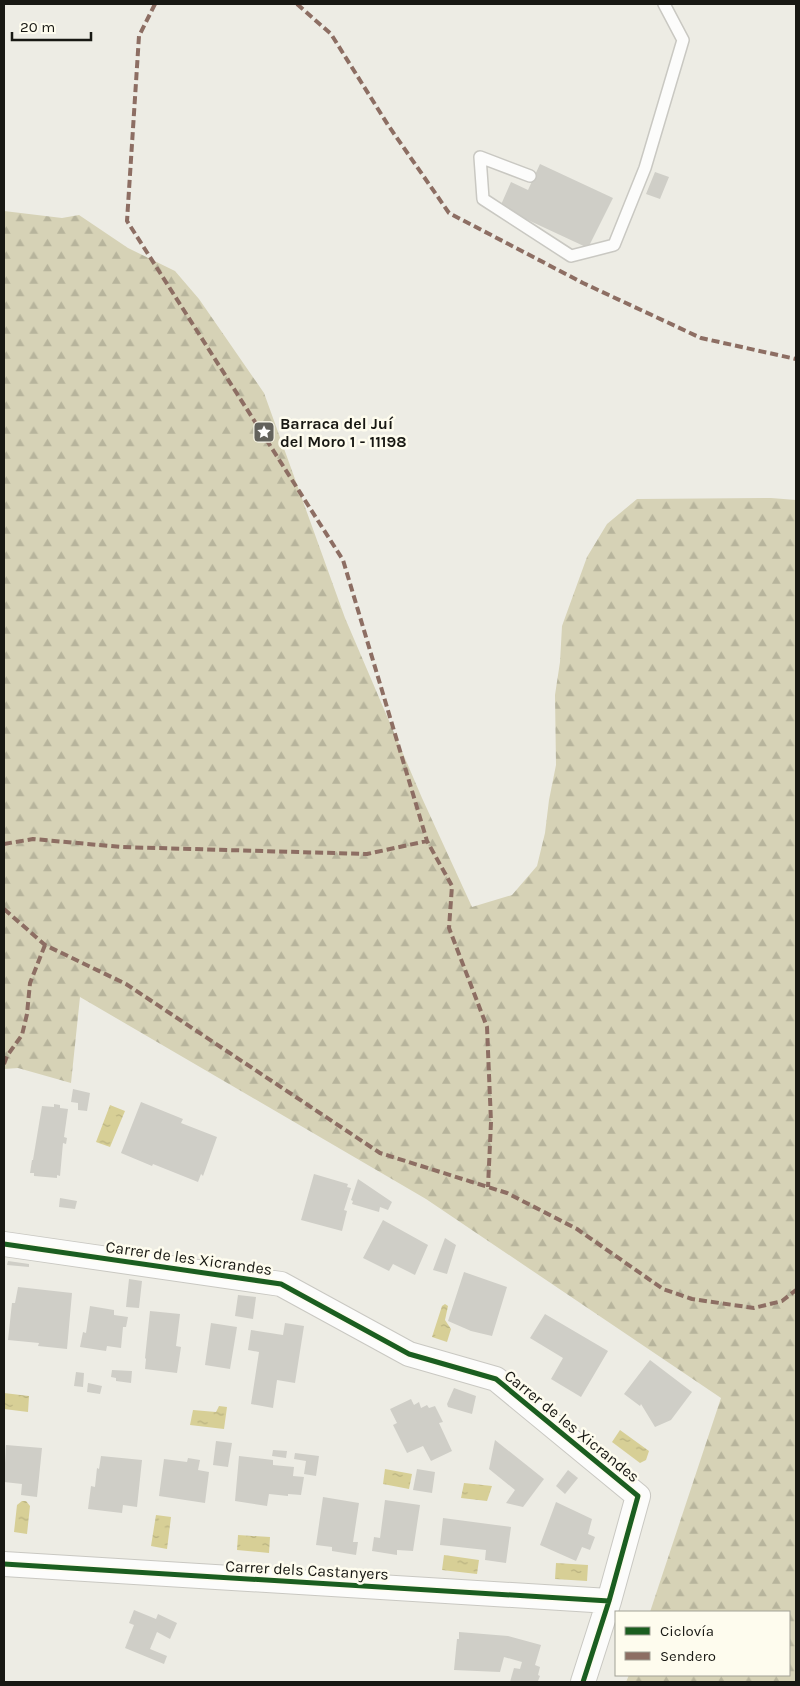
<svg xmlns="http://www.w3.org/2000/svg" width="800" height="1686" font-family="Karla,sans-serif">
  <style>
    .forest { fill: url(#forest-firs) }
    .water { fill: url(#water-ripples) }
    .building { fill: #cfcec7 }
    .lines { fill: none; stroke-linecap: round; stroke-linejoin: round }
    .lane-casing { stroke: #c9c8c2; stroke-width: 14 }
    .street-casing { stroke: #c9c8c2; stroke-width: 26 }
    .lane { stroke: #fcfcfb; stroke-width: 11 }
    .street { stroke: #fcfcfb; stroke-width: 24 }
    .quiet { stroke: #8d6e63; stroke-width: 4; stroke-dasharray: 8 4; stroke-linecap: butt }
    .cycleway-casing { stroke: #fefcee; stroke-width: 8 }
    .cycleway { stroke: #1b5e20; stroke-width: 5 }
    .labels { text-anchor: middle; dominant-baseline: central; stroke-width: 5; stroke-linejoin: round; paint-order: stroke }
    .poi-label { font-size: 16px; font-weight: bold; fill: #181813; stroke: #fefcee; text-anchor: start }
    .street-label { font-size: 16px; fill: #181813; stroke: #fefcee }
  </style>
  <defs>
    <pattern id="forest-firs" width="22" height="20" patternUnits="userSpaceOnUse" patternTransform="scale(1.25)"><rect width="22" height="20" fill="#d6d2b6"/><path d="M5 1l3.5 6h-7zM16 11l3.5 6h-7z" fill="#b7b49c"/></pattern>
    <pattern id="water-ripples" width="26" height="14" patternUnits="userSpaceOnUse" patternTransform="scale(1.25)"><rect width="26" height="14" fill="#d7cf96"/><path d="M2 4q2-2 4 0t4 0M15 11q2-2 4 0t4 0" fill="none" stroke="#b8b180"/></pattern>
  </defs>
  <rect width="100%" height="100%" fill="#edece4"/>
  <path class="forest" d="M4,211L62,218L79,215L128,248L175,271L199,299L264,393L345,618L422,798L472,907L512,895L537,866L545,833L549,800L556,765L555,695L560,662L562,626L587,557L607,524L637,499L771,498L796,500V1682H626L629,1675H789V1612H650L721,1398L426,1199L80,997L71,1083L18,1068L4,1069Z"/>
  <path class="water" d="M110,1105L125,1111L110,1147L96,1142Z
    M445,1304L448,1306L445,1320L451,1329L447,1342L432,1337L442,1306Z
    M4,1393L29,1396L28,1412L4,1409Z
    M219,1406L227,1407L224,1429L190,1425L193,1410L216,1412Z
    M620,1430L649,1451L646,1460L640,1463L612,1442Z
    M385,1469L412,1474L409,1489L383,1484Z
    M464,1483L492,1486L487,1501L461,1498Z
    M22,1501H26L30,1506L27,1534L14,1532L17,1505Z
    M156,1515L171,1517L167,1549L151,1546Z
    M238,1535L270,1537L269,1553L237,1550Z
    M444,1555L479,1560L477,1574L442,1570Z
    M556,1563L588,1565L587,1581L555,1579Z"/>
  <path class="building" d="M540,164L613,198L588,248L500,207L511,182L528,190Z
    M655,172L669,177L660,199L646,194Z
    M73,1089L90,1093L87,1111L78,1110V1103L71,1102Z
    M141,1102L183,1119L181,1123L217,1137L203,1176L201,1174L198,1182L153,1164L152,1166L121,1153Z
    M54,1104L60,1105V1108L68,1109L64,1137L67,1138L66,1144L63,1143L60,1176L57,1175V1178L34,1176V1173H30L32,1160H33L42,1106L54,1107Z
    M314,1174L348,1184L347,1187L351,1188L344,1210L347,1211L342,1231L301,1220Z
    M358,1179L392,1202L388,1210L380,1207L379,1212L352,1204L353,1201L351,1200Z
    M60,1198L77,1201L75,1209L59,1207Z
    M383,1220L428,1245L415,1275L393,1264L389,1271L363,1258Z
    M445,1238L456,1245L447,1274L433,1270Z
    M8,1261L29,1264V1267L7,1265Z
    M464,1272L507,1287L492,1336L471,1331L448,1321Z
    M129,1279L142,1281L139,1308L126,1307Z
    M18,1287L72,1293L67,1349L38,1346L39,1343L8,1340L12,1303H15Z
    M238,1295L256,1297L253,1319L235,1316Z
    M90,1306L114,1310V1315L128,1317L126,1327H123L121,1348L107,1346L106,1351L80,1347L83,1332L86,1333Z
    M150,1311L180,1314L176,1346L181,1347L177,1373L145,1369L146,1359L145,1358Z
    M545,1314L608,1351L581,1397L551,1379L563,1358L530,1338Z
    M211,1323L237,1327L230,1369L205,1365Z
    M285,1323L304,1326L295,1383L277,1380L273,1408L251,1404L259,1352L248,1350L251,1330L283,1335Z
    M650,1360L692,1392L671,1420L655,1427L641,1404L640,1406L624,1394Z
    M112,1370L132,1371L131,1383L116,1381V1378L111,1377Z
    M76,1372L84,1373L83,1387L74,1386Z
    M88,1383L102,1386L100,1394L87,1392Z
    M454,1388L476,1396L472,1414L448,1407L447,1404Z
    M411,1399L414,1405L419,1402L421,1408L427,1405L429,1408L435,1406L443,1422L439,1423L452,1451L431,1461L423,1446L407,1453L393,1425L397,1423L390,1409Z
    M495,1440L544,1479L523,1507L506,1503L515,1490L489,1469Z
    M216,1441L232,1443L228,1467L213,1465Z
    M6,1445L42,1448L37,1497L21,1495L22,1484L4,1482Z
    M273,1450L287,1451L286,1458L272,1456Z
    M295,1453L319,1456L316,1476L304,1474L306,1461L294,1459Z
    M101,1456L142,1460L137,1507L123,1505L122,1513L88,1509L91,1486L95,1487L97,1468L99,1469Z
    M239,1456L273,1460V1465L294,1467L293,1476L304,1477L301,1495L288,1494V1496L269,1494L267,1506L235,1501Z
    M188,1458L200,1460L198,1470L209,1472L205,1503L159,1496L164,1459L187,1462Z
    M417,1469L435,1472L432,1493L413,1490Z
    M568,1470L578,1478L565,1494L556,1486Z
    M323,1497L359,1503L353,1542H358L356,1555L332,1551V1547L316,1545Z
    M385,1500L420,1505L413,1551L397,1550V1555L372,1551L374,1537L380,1538Z
    M556,1502L592,1519L588,1534L595,1537L590,1550L582,1547L576,1561L540,1545Z
    M443,1518L511,1527L506,1563L485,1560L486,1550L440,1545Z
    M134,1610L156,1619L158,1614L177,1623L170,1639L157,1632L150,1649L167,1656L164,1664L125,1648L134,1625L129,1623Z
    M459,1632L508,1636L541,1645L535,1665L540,1667L538,1675L540,1676L538,1681L542,1682H510L514,1668L520,1669L522,1662L504,1657L500,1672L454,1670L457,1639H459Z"/>
  <g class="lines">
    <g class="lane-casing">
      <path id="lane" d="M530,176L480,157L483,199L571,256L614,245L645,168L683,40L664,4"/>
    </g>
    <g class="street-casing">
      <path id="street" d="M4,1244L281,1284L409,1354L496,1379L638,1496L609,1601L583,1682
        M4,1564L609,1601"/>
    </g>
    <use href="#lane" class="lane"/>
    <use href="#street" class="street"/>
    <path class="quiet" d="M155,4L139,36L127,221L343,560L427,841
      M297,4L331,34L388,125L449,213L583,283L701,338L796,359
      M4,844L33,839L121,847L367,854L427,841L452,886L449,928L487,1027L491,1122L488,1187
      M4,909L45,945L126,984L380,1153L507,1193L577,1229L663,1289L692,1299L754,1308L782,1301L796,1290
      M4,1064L7,1056L22,1035L27,1014L30,983L45,945"/>
    <g class="cycleway-casing">
      <path id="cycleway" d="M4,1244L281,1284L409,1354L496,1379L638,1496L609,1601L583,1682
        M4,1564L609,1601"/>
    </g>
    <use href="#cycleway" class="cycleway"/>
  </g>
  <defs>
    <g id="sight-square" transform="scale(1.125)"><rect x="-9" y="-9" width="18" height="18" rx="4" fill="#63625c" stroke="#fefcee"/><path d="M0-6L1.8-2.2L6-1.7L2.9 1.2L3.7 5.4L0 3.3L-3.7 5.4L-2.9 1.2L-6-1.7L-1.8-2.2Z" fill="#fff"/></g>
  </defs>
  <g fill-rule="evenodd">
    <use href="#sight-square" x="264" y="432"/>
  </g>
  <g class="labels">
    <g class="poi-label">
      <text x="280" y="423">Barraca del Juí<tspan x="280" dy="18">del Moro 1 - 11198</tspan></text>
    </g>
    <g class="street-label">
      <text transform="translate(189 1258) rotate(8)">Carrer de les Xicrandes</text>
      <text transform="translate(572 1426) rotate(39)">Carrer de les Xicrandes</text>
      <text transform="translate(307 1570) rotate(3)">Carrer dels Castanyers</text>
    </g>
  </g>
  <rect width="800" height="1686" fill="none" stroke="#181813" stroke-width="10"/>
  <rect x="615" y="1611" width="175" height="65" fill="#fefcee" stroke="#a2a196"/>
  <rect x="625" y="1627" width="25" height="8" fill="#1b5e20" stroke="#a2a196"/>
  <text x="660" y="1636" font-size="15" fill="#181813">Ciclovía</text>
  <rect x="625" y="1652" width="25" height="8" fill="#8d6e63" stroke="#a2a196"/>
  <text x="660" y="1661" font-size="15" fill="#181813">Sendero</text>
  <path d="M12 32v8h79v-8" fill="none" stroke="#181813" stroke-width="2.5"/>
  <text x="20" y="32" font-size="15" fill="#181813" stroke="#fefcee" stroke-width="4" paint-order="stroke">20 m</text>
</svg>
